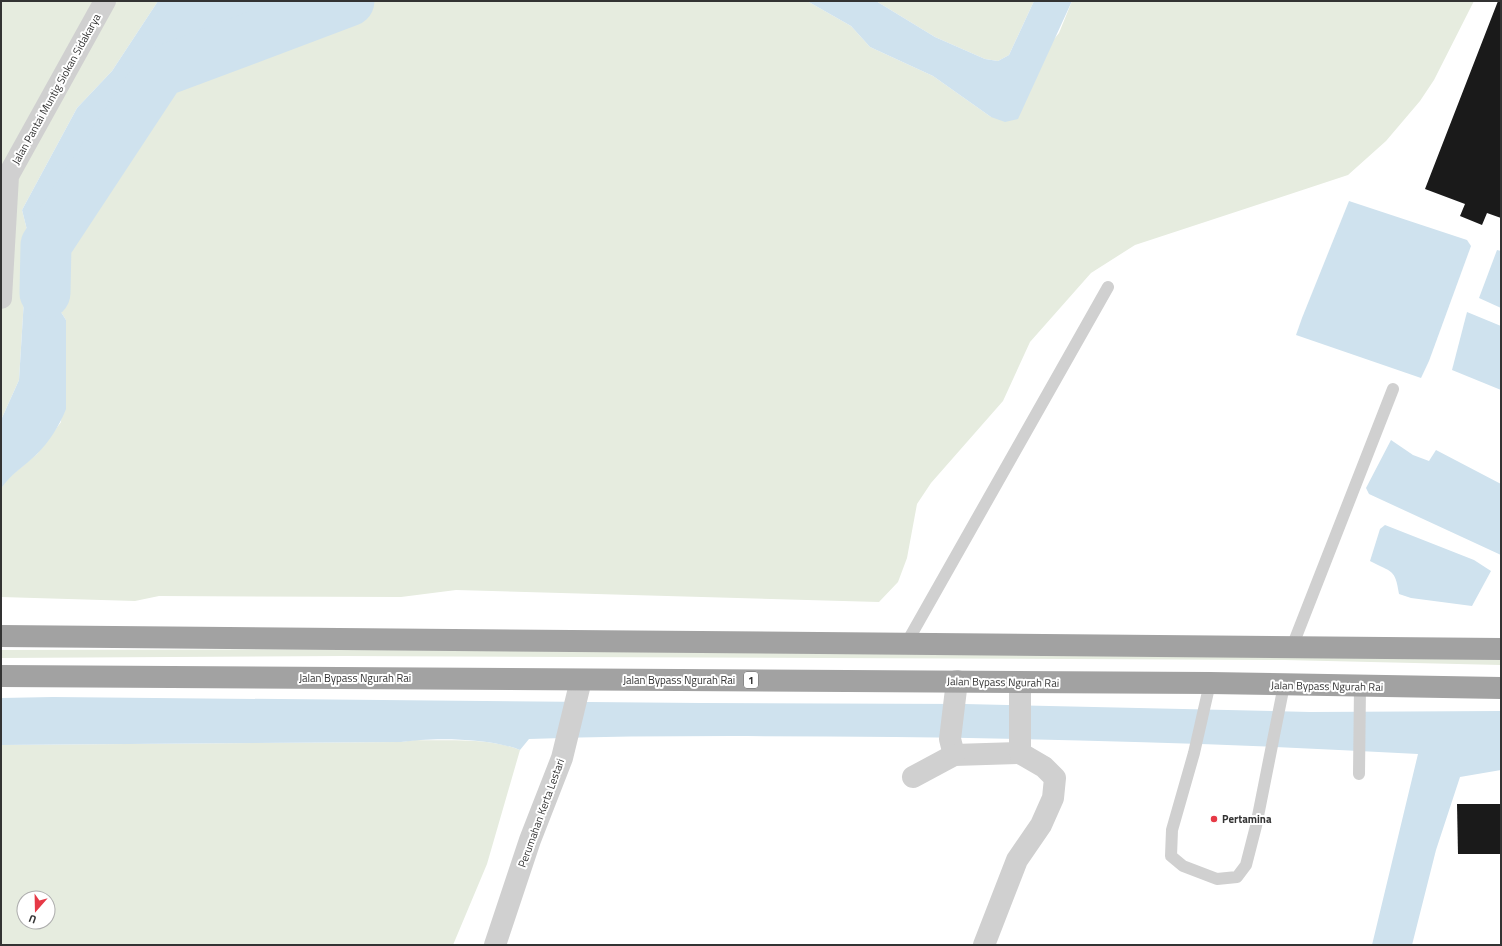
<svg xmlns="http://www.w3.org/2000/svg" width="1502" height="946" viewBox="0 0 1502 946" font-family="'Titillium Web',sans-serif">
<rect width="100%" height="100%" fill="#fff"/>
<g fill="#e6ecdf" fill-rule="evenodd">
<path d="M1,1H158L112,71L77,108L22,210L28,234L19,380L1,420Z"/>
<path d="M357,1H807L851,26L870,47L933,76L991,117L1059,33L1072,1H1474L1434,80L1420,101L1386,141L1348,175L1135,245L1091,273L1030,342L1003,401L931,483L917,504L907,558L898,582L879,602L456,590L401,597L159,596L135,601L1,597V489L7,479L37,454L61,422L66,320L59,309L55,264L60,204L190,41L215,29L346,16Z"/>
<path d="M876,1H1034L1009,55L998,61L985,59L935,37Z"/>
<path d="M472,649L1501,658V665L1284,660L344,656L1,658V650Z"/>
<path d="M415,740C449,741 487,737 520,750L487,864L453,945H1V745L401,742ZM24,898H48V922H24Z"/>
</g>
<g fill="#cfe2ee">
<path d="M158,1H357L346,16L308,30L230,28L215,29L190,41L60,204L55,264L59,309L66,320V409C60,425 49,442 37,454C25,466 10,474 1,489V420L19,380L28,234L22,210L77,108L112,71Z"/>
<path d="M807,1H876L935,37L985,59L998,61L1009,55L1034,1H1072L1018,119L1005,122L991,117L933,76L870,47L851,26Z"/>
<path d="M1349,201L1467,240L1471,246L1429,361L1421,378L1296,335L1302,318Z"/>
<path d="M1497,250L1501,251V308L1479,298Z"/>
<path d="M1467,312L1501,326V390L1452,370Z"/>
<path d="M1391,440L1413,455L1429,461L1436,450L1501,484V555L1369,494L1366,488Z"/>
<path d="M1385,525L1474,560L1491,571L1472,606L1411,598L1399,594C1395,568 1392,573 1370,561L1380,529Z"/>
<path d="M53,697L700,703L965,704L1310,712L1501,711V770L1460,777L1436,850L1412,945H1372L1418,754C1244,744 1070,739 895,737C773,736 651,735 529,739L520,750C490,738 433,737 401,742L1,745V698Z"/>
</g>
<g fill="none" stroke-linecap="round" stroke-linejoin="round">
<path stroke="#cfe2ee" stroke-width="51" d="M45,293L46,245L160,72L349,1"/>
</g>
<g fill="#1a1a1a">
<path d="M1498,1H1501V218L1487,213L1482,225L1460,216L1465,204L1425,189Z"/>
<path d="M1457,804H1501V854H1458Z"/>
</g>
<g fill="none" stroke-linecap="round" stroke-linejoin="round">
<g stroke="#d0d0d0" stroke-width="12">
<path d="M906,644L1108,287"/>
<path d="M1292,647L1393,389"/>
<path d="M1210,683L1194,753L1172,830L1171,856L1183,866L1217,879L1237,877L1246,865L1256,826L1284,685"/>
<path d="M1359,774L1360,687"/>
</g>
<g stroke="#d0d0d0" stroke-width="22">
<path d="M1,298L8,176L105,1"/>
<path d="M957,681L950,739L954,755L1020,753"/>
<path d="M913,777L954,755"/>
<path d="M495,945L530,840L562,758L581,680"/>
<path d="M984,945L1017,860L1041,825L1053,798L1055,778L1044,767L1020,753V682"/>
</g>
<g stroke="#a2a2a2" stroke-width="22">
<path d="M1,636L1501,649"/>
<path d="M1,676L1210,683L1501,688"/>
</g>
</g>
<circle fill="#e63946" stroke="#fff" stroke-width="1.5" cx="1214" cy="819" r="4"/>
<g text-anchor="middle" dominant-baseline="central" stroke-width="4" stroke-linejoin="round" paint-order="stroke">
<rect fill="#fff" stroke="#707070" stroke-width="1" x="744" y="672" width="14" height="16" rx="3"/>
<g font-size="10" font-weight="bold" fill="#333">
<text x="751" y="680">1</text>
</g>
<g font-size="11" fill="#333" stroke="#fff">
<text transform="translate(56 89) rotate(-61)">Jalan Pantai Muntig Siokan Sidakarya</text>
<text x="355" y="678">Jalan Bypass Ngurah Rai</text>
<text x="679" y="680">Jalan Bypass Ngurah Rai</text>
<text transform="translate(1003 682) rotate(1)">Jalan Bypass Ngurah Rai</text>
<text transform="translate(1327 686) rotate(1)">Jalan Bypass Ngurah Rai</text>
<text transform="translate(541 813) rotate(-70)">Perumahan Kerta Lestari</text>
</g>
<g font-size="11" font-weight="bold" fill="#333" stroke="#fff" text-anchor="start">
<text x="1222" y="819">Pertamina</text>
</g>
</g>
<rect width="1502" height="946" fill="none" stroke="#333333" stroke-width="4"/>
<g transform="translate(36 910) rotate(200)"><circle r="19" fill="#ffffff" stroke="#adadad"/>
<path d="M0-3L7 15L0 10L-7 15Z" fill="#e63946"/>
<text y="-6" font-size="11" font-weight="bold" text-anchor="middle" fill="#333333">U</text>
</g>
</svg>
